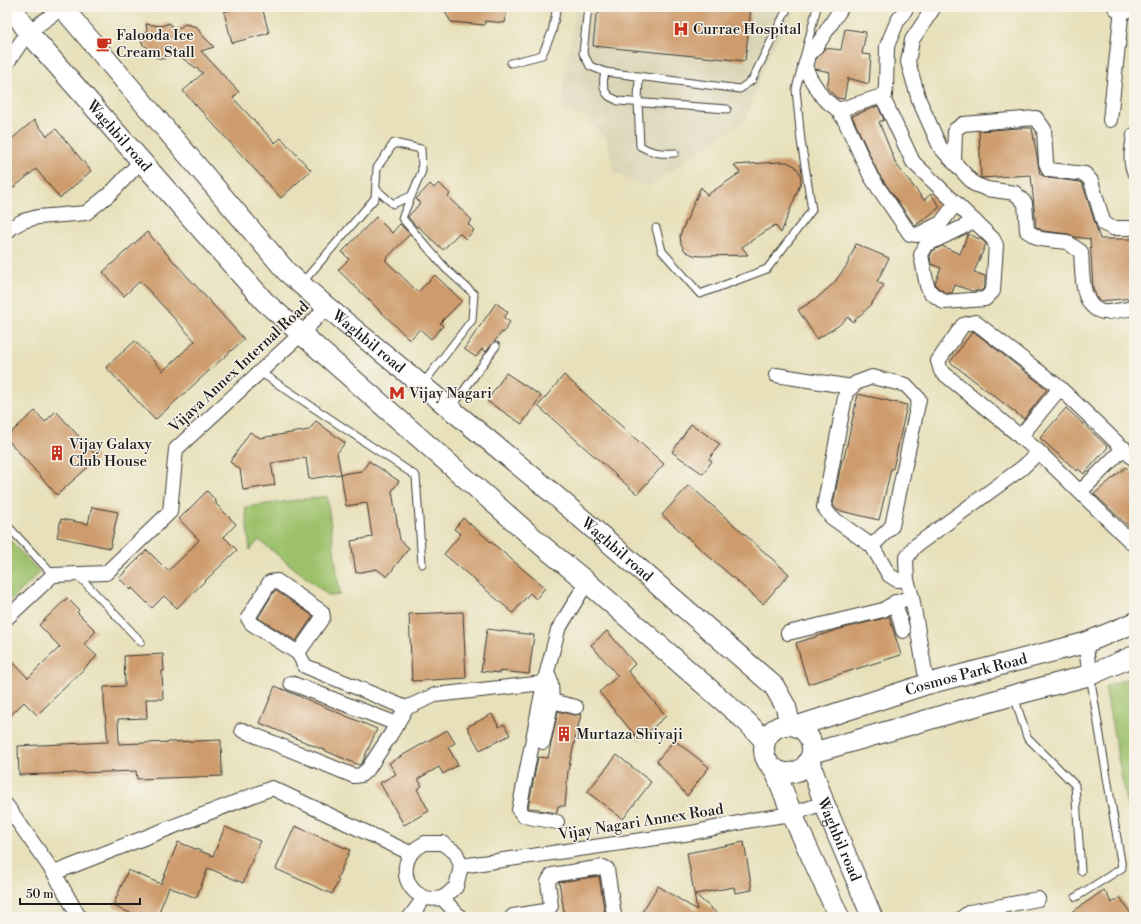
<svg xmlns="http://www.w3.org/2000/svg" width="1141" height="924" viewBox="0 0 1141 924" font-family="'Libre Bodoni',serif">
<rect width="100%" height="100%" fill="#f7f3e8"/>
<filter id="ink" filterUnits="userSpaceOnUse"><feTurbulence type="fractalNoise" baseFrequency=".025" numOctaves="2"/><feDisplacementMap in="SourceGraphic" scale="8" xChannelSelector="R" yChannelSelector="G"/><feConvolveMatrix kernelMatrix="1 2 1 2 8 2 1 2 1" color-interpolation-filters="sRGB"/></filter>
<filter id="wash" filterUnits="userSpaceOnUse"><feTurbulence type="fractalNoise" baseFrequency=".012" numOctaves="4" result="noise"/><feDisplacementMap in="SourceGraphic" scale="16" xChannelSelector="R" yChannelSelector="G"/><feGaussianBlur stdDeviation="0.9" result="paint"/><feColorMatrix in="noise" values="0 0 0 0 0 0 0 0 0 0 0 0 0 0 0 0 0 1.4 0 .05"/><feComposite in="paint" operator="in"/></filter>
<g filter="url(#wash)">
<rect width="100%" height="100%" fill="#e7e0ba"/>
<path fill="#d9d4b5" d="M576,7H798L768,56L746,119L648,187L615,172L606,139L584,117L560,111Z"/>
<g fill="#9cc16b" stroke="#5c6e44">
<path d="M327,496L340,595L329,596L259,540L250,550L245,507Z"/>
<path d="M7,537L40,573L7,604Z"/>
<path d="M1134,676V844L1105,687Z"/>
</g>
<g id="blocks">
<g fill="#cd9b6c">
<path d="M242,7H262L269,33L232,43L224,12Z"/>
<path d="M442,7H507L505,23L485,21V25L451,22Z"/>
<path d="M605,7H751L745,61L593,46L596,16Z"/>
<path d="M170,23L174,31L185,24L197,27L201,34L214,47L201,51L239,92L233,98L275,143L281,138L311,170L281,198L183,91L203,73L175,53L164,59L155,57L147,47L143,45L140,36L147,32L146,24L161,26Z"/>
<path d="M845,29L866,32L862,54L871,55L869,84L848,78L844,99L837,98L827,88L830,72L815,69L814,66L816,59L825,48L841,50Z"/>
<path d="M878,106L884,120L879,122L896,164L924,200L931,194L940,207L915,226L878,173L852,116Z"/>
<path d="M34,120L47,136L56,129L91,171L60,198L36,169L7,193V143Z"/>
<path d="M1018,128H1032L1040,174L1048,178L1081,182L1083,185L1100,239H1134V298L1099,301L1097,298L1093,288L1090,239L1075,237L1068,234L1043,231L1036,227L1031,175L981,178L979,131Z"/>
<path d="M779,162H787L795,166L800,173L801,182L781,233L775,225L742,247L748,255L701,256L693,255L685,251L681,244L680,235L701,187L707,195L740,173L734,165Z"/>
<path d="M439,183L450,194L448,197L472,220L468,224L474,230L466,239L459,233L443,250L421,229L418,226L417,227L408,217L420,203L416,199L430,184L434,188Z"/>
<path d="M376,217L392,233L400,224L410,234L385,260L418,292L435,275L462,301L440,323L443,326L431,339L420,329L410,340L338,270L349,259L342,252Z"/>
<path d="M147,232L244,339L155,420L106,367L135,341L163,371L195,341L140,281L124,296L103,272Z"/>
<path d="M968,234L982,240L986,244L974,272L985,276V287L981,291H972L955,285L952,293H946L937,287L935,283L941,268L931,264L930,256L932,251L942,246L960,254Z"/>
<path d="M856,244L889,258L877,282L884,285L870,306L853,322L848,317L838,326L817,339L798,310L817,298L834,283L847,265Z"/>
<path d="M496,303L508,312L504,318L510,322L503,333L502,332L486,352L482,349L476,357L464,349Z"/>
<path d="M973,331L1047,389L1024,419L950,362Z"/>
<path d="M506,373L541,396L522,424L487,401Z"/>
<path d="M564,375L664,464L637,494L538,406Z"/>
<path d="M858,394L907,405L893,469H891L879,520L837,510L833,505L842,460L844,458Z"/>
<path d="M1066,408L1108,447L1084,474L1078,469L1077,471L1040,438Z"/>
<path d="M35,411L45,422L56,411L98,458L57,495L7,439V436Z"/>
<path d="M316,421L345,443L337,453L341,474L309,479L306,458L271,463L275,485L243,490L240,469L230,462L250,432L260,438L309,430Z"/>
<path d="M691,424L720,444L709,459L712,461L703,474L672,452Z"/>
<path d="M369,461L399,481L392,491L396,516L400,540L409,548L387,577L377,569L356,573L351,541L372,537L367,503L346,506L341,474L362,471Z"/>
<path d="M1126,467L1134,475V531L1094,494Z"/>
<path d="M689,485L789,574L763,604L662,515Z"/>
<path d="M207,491L216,501V504L236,524L224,537L237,550L177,608L164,596L152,608L132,588L131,590L119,578L147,550L168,571L184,556L199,540L179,519Z"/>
<path d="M92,507L118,512L110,548L57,537L61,519L88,524Z"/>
<path d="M463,518L545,588L536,599L530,593L513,613L444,554L461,534L454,529Z"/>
<path d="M275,590L313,616L296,641L258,618Z"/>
<path d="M67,598L79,610L77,612L96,631L84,644L97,656L37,715L24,702L7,719V656L28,678L44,662L60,647L39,625Z"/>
<path d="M463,612L466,678L412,681L409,614Z"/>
<path d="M889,616L901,655L808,684L796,643L840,629L885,618Z"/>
<path d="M487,629L534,635L529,674L500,671V673L481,671Z"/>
<path d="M607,631L635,664L628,671L666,716L639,740L599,692L618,676L591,645Z"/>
<path d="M163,654L164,671H162L163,699H146L147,718L118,719L119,744L221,740L222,776L137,779L136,771L19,775L18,746L108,742L104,702V687L125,686L124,656Z"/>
<path d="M275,686L377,729L362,763L359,765L260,723Z"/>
<path d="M558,711L574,715L581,714L568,771L565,806H558L557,813L539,810V809L528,808L538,757L548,758Z"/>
<path d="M492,714L499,727L504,724L510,735L480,750L467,727Z"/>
<path d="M447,730L455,743L448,747L458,765L443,774L439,767L418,779L422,786L417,789L429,811L404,825L380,783L396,774L389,763Z"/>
<path d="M674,740L709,767L687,796L657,761Z"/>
<path d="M617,755L651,782L623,819L587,792Z"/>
<path d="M295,826L350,850L337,879L339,880L332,894L276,869Z"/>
<path d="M225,827L260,841L243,883L208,868L196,898L169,887L157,917H140L113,906L128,870L161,884L178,842L213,856Z"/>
<path d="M744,842L752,890L735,893L734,887L695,894L721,917H639L658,886L697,910L687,853Z"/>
<path d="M599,876L605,915L598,917H565L559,882Z"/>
<path d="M1104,890L1112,903L1120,897L1133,917H1065Z"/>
</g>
</g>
</g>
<g filter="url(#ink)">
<use href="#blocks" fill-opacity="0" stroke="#3a3934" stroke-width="1"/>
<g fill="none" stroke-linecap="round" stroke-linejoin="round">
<defs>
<g id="service">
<path d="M588,7L583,53L590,66L605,72L740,89L752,80L788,7"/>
<path d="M511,63L542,55L552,32L557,7"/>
<path d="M605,72C603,79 602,90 609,96C611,98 616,99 618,101L727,109"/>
<path d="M639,76L638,102L640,146C653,153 661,154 675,153"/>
<path d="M376,189L393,204L411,196"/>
<path d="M656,228L662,251L700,294L767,269L812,210L801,141L796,89L817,7"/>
<path d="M302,283L375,198L377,168L394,143L421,149L422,171L402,218L446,269L474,294L472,320L422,385"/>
<path d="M260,372L416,476L422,564"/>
<path d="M452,407L496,346"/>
<path d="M7,525L53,575"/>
<path d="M77,574L141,642"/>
<path d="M1014,696L1027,737L1075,785L1081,871"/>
<path d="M1076,897L1122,868L1090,675"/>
</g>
<g id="minor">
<path d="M842,7L814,50L809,54L805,66L810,78L823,98L838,110L845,121L871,177L910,234L917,235L941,223L956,203"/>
<path d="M907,7L897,22L887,46L886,86L884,100L913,162L993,239L996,245L993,291L985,299L944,302L931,293L927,286L921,255L926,245L975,221"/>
<path d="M934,7L912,40L908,62L919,100L940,147L974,184L987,189L1015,193L1025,203L1027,231L1040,239L1067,242L1081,252C1083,270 1079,307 1103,312C1108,313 1127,309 1134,308"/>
<path d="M7,63L28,32L62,8"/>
<path d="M838,110L885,95"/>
<path d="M1110,120L1122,8"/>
<path d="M1134,135C1133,146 1129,160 1134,171"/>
<path d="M954,162L955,130L963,124L1036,118L1044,129L1046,163L1049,170L1085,174L1091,181L1104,224L1113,228H1134"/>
<path d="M7,232L12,227L23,221L38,217L86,213L112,192L141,161"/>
<path d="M776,375L852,387"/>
<path d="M1020,437L1060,388"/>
<path d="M1134,459L1060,388L975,322L963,325L938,361L941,371L1039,452L1134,545"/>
<path d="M1080,492L1124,448"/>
<path d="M872,546L892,526L919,399L906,385L872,377L856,383L846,392L824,507L831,517L872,546L889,575L897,580H907"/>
<path d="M895,602L903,631"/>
<path d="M7,618L53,575L106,573L170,512L176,449L301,334L327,307"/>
<path d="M788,633L883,610C893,603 901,600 912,597"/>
<path d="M1085,643L1090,675"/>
<path d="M298,653L323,617L322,612L277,581L270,582L248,618L251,623L298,653L305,666L406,708L435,695L544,683"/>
<path d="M291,683L397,724"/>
<path d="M927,684L912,597L907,580L906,559L914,547L1022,468L1039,452"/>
<path d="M551,701L576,707"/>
<path d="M242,730L354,776L361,775L368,769L391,734L406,708"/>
<path d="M543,742C547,720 556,697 549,676"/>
<path d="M7,806L54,873L79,917"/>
<path d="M557,822L524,816L519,810L544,683L558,630L587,582"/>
<path d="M425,843H442L456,853L461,866L456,887C452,890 446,897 441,898C415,904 397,877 410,855C412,850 420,846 425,843Z"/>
<path d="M461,866L691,833L752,820L792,814L824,803"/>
<path d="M54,873L272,788L410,853"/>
<path d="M442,898L460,917"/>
<path d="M410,917L424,898"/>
<path d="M512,917L513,916L545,911L551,906L548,882L552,875L603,867L607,869L614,915L613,917"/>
<path d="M963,917L970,912L1038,899"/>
</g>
<path id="tertiary" d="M1117,7L1134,9"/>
<g id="secondary">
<path id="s1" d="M12,7L28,32L265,302L545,548L587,582L747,722L765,741"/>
<path id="s2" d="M62,7L287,272L327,307L550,491L774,686L786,707L790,725"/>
<circle cx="788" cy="749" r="24"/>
<path id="s3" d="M798,726L927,684L1085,643L1134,623"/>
<path d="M812,753L1014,695L1090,675L1134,656"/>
<path id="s4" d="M809,760L824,803L872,917"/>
<path d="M774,768L792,814L839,917"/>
</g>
</defs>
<use href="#service" stroke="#3a3934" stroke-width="9"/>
<use href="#minor" stroke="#3a3934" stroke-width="16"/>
<use href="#tertiary" stroke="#3a3934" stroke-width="20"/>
<use href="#secondary" stroke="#3a3934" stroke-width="22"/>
<use href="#service" stroke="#fff" stroke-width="7"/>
<use href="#minor" stroke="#fff" stroke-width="14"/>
<use href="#tertiary" stroke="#fff" stroke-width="18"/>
<use href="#secondary" stroke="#fff" stroke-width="20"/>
</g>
</g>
<defs>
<symbol id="hospital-bare" viewBox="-9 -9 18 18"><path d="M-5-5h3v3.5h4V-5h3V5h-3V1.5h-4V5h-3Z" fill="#c8321e" stroke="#f7f3e8" stroke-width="2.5" paint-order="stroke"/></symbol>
<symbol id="cafe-bare" viewBox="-9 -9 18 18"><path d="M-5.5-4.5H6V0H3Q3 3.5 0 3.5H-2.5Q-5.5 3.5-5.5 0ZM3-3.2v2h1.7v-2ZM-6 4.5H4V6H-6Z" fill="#c8321e" stroke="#f7f3e8" stroke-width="2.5" paint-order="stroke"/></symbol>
<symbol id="metro-bare" viewBox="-9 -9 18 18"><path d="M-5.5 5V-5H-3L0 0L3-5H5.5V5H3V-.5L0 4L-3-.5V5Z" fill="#c8321e" stroke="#f7f3e8" stroke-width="2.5" paint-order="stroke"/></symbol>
<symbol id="building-bare" viewBox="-9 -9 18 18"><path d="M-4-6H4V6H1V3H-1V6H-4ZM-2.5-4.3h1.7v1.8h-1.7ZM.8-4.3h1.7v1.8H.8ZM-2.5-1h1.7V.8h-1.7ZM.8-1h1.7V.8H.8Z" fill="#c8321e" stroke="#f7f3e8" stroke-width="2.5" paint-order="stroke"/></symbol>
</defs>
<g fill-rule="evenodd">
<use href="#hospital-bare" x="670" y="18" width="22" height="22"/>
<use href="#cafe-bare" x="93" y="33" width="22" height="22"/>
<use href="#metro-bare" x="386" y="382" width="22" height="22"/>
<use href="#building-bare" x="46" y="442" width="22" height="22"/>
<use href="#building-bare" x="553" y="723" width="22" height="22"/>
</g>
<g text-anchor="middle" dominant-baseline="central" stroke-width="3" stroke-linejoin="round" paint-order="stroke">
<g font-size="15" fill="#1c1c1c" stroke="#f7f3e8" text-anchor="start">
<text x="693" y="29">Currae Hospital</text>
<text x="116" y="35">Falooda Ice<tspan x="116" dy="17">Cream Stall</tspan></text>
<text x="409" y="393">Vijay Nagari</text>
<text x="69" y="444">Vijay Galaxy<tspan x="69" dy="17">Club House</tspan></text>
<text x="576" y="734">Murtaza Shiyaji</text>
</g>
<g font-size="15" fill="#1c1c1c" stroke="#f7f3e8">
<text stroke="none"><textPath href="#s1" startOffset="168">Waghbil road</textPath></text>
<text stroke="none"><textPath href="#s2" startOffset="455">Waghbil road</textPath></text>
<text transform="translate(239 367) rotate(-43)">Vijaya Annex Internal Road</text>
<text stroke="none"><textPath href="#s2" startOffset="779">Waghbil road</textPath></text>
<text stroke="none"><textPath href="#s3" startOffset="176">Cosmos Park Road</textPath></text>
<text transform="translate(641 822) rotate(-9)">Vijay Nagari Annex Road</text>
<text stroke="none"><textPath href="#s4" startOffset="85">Waghbil road</textPath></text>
</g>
</g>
<rect width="1141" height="924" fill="none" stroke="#f7f3e8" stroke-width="24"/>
<path d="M20 898v6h120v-6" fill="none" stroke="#1c1c1c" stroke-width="2"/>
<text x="26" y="898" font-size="12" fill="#1c1c1c" stroke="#f7f3e8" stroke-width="3" paint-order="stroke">50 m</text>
</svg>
